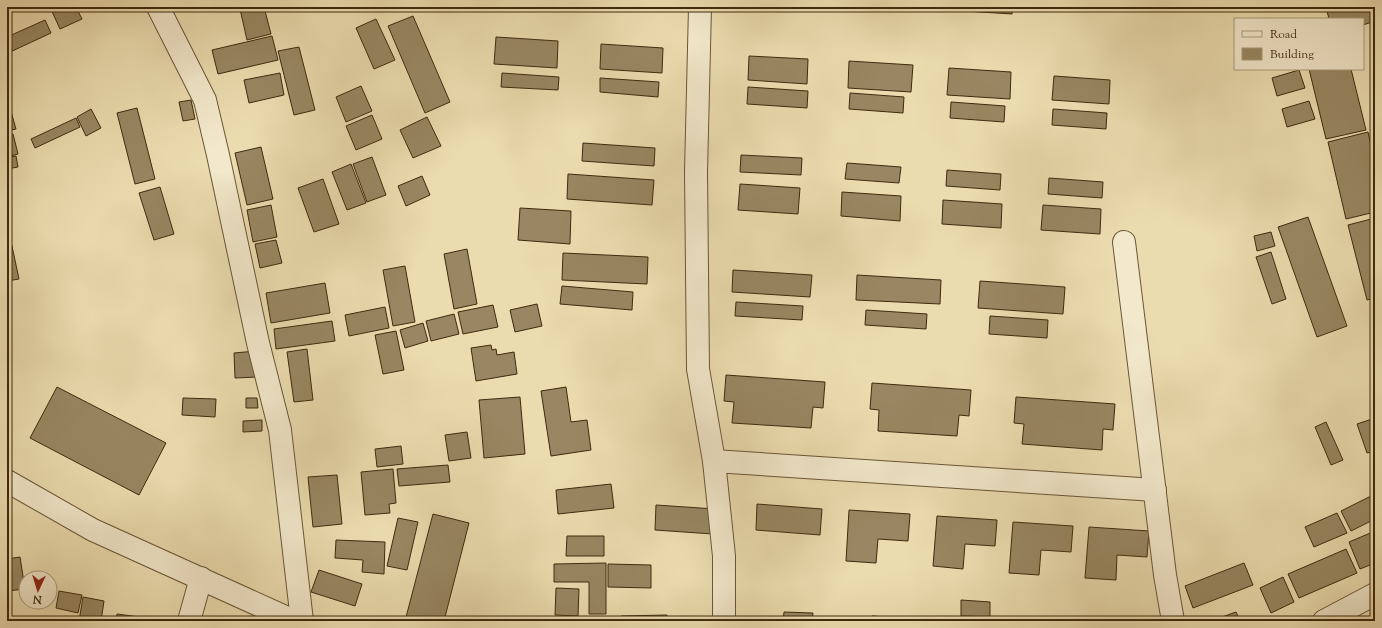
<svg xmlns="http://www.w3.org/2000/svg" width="1382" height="628" viewBox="0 0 1382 628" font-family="'Sorts Mill Goudy',serif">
<rect width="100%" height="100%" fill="#ebdcaf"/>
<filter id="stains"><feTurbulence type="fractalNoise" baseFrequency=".005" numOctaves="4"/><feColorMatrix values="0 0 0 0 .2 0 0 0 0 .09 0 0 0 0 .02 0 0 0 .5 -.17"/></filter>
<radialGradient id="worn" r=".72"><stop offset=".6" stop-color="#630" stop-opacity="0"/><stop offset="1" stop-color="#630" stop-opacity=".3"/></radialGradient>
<g fill="#988762" stroke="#3f2a0e">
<path d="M50,7H76L82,19L60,29Z"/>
<path d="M252,7H264L271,34L247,40L240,9Z"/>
<path d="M949,7H1013L1012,14L949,10Z"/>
<path d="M1326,7H1375V21L1363,25V19H1329Z"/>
<path d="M413,16L450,102L425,113L388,26Z"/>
<path d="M376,19L395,60L374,69L356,28Z"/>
<path d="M45,20L51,33L8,53L7,37Z"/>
<path d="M272,36L278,60L218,74L212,50Z"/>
<path d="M496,37L558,41L557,68L494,64Z"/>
<path d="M601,44L663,48L662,73L600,69Z"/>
<path d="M299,47L315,110L294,115L278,51Z"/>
<path d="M749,56L808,59L807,84L748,80Z"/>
<path d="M849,61L913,65L911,92L848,88Z"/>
<path d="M949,68L1011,72L1010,99L947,95Z"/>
<path d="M1309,69H1351L1366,130L1326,139Z"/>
<path d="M1299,70L1305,88L1277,96L1272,78Z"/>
<path d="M280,73L284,95L249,103L244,80Z"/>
<path d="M502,73L559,77L558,90L501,87Z"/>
<path d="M1054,76L1110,80L1109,104L1052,100Z"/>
<path d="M600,78L659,82L658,97L600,92Z"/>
<path d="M361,86L372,111L346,122L336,97Z"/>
<path d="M748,87L808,91L807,108L747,104Z"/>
<path d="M850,93L904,97L903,113L849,109Z"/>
<path d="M191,100L195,119L183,121L179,102Z"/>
<path d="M1309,101L1315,119L1287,127L1282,109Z"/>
<path d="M951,102L1005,106L1004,122L950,118Z"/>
<path d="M10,108L16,129L7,131V109Z"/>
<path d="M137,108L155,179L135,184L117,113Z"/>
<path d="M91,109L101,128L86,136L77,117Z"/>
<path d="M1053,109L1107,113L1106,129L1052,125Z"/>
<path d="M372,115L382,139L356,150L346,126Z"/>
<path d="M427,117L441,146L413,158L400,130Z"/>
<path d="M76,118L80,127L35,148L31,139Z"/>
<path d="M1368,132L1375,164V212L1346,219L1328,142Z"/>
<path d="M13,134L18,154L7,157V135Z"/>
<path d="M583,143L655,148L654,166L582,161Z"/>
<path d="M261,147L273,199L247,205L235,153Z"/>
<path d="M741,155L802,158L801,175L740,172Z"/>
<path d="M16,156L18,167L7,169V158Z"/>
<path d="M372,157L386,195L367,202L353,164Z"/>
<path d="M847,163L901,167L899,183L845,179Z"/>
<path d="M351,164L366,203L347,210L332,172Z"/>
<path d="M947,170L1001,174L1000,190L946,186Z"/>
<path d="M568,174L654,180L652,205L567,199Z"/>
<path d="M422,176L430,195L406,206L398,186Z"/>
<path d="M1049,178L1103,182L1102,198L1048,194Z"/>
<path d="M323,179L339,224L314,232L298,188Z"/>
<path d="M740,184L800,188L798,214L738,210Z"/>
<path d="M160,187L174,234L154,240L139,193Z"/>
<path d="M842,192L901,196L900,221L841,216Z"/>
<path d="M943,200L1002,204L1001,228L942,224Z"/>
<path d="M271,205L277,237L253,242L247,210Z"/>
<path d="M1043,205L1101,209L1100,234L1041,230Z"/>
<path d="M520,208L571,211L570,244L518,240Z"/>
<path d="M1308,217L1347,326L1317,337L1278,227Z"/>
<path d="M1375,218V298L1367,300L1348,225Z"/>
<path d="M7,232H9L19,279L7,281Z"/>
<path d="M1271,232L1275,246L1257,251L1254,236Z"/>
<path d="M276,240L282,263L260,268L255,244Z"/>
<path d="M467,249L477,304L454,309L444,254Z"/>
<path d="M1271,252L1286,299L1272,304L1256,257Z"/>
<path d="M563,253L648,257L647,284L562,280Z"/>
<path d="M405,266L415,322L393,326L383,270Z"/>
<path d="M733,270L812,275L810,297L732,292Z"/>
<path d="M857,275L941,280L940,304L856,300Z"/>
<path d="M980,281L1065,287L1063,314L978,308Z"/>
<path d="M325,283L330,313L271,323L266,293Z"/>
<path d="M562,286L633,292L632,310L560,304Z"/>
<path d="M736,302L803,306L802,320L735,316Z"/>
<path d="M537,304L542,326L515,332L510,310Z"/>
<path d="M493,305L498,327L463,334L458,312Z"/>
<path d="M385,307L389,328L349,336L345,315Z"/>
<path d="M866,310L927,314L926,329L865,325Z"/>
<path d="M454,314L459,334L431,341L426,321Z"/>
<path d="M990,316L1048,320L1047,338L989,334Z"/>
<path d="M332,321L335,341L276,349L274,329Z"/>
<path d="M423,323L428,341L405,348L400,330Z"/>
<path d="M396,331L404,370L383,374L375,335Z"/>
<path d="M491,345L492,350L496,349L497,355L514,352L517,374L476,381L471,348Z"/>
<path d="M307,349L313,400L294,402L287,352Z"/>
<path d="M256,351L258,377L235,378L234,353Z"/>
<path d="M726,375L825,382L823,408L813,407L811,428L732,423L734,402L724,401Z"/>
<path d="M872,383L971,390L969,416L959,415L957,436L878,431L879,410L870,409Z"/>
<path d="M57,387L166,443L139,495L30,438Z"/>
<path d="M566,387L571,422L587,420L591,450L551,456L541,391Z"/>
<path d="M520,397L525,454L484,458L479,400Z"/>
<path d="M1016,397L1115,404L1113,430L1103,429L1102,450L1022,444L1024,424L1014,423Z"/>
<path d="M183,398L216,399L215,417L182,415Z"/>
<path d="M246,398H257L258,408H246Z"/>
<path d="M1375,418V451L1367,453L1357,424Z"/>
<path d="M262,420V431L243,432V421Z"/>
<path d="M1326,422L1343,460L1331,465L1315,427Z"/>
<path d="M467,432L471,458L449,461L445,435Z"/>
<path d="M401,446L403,464L377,467L375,449Z"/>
<path d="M448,465L450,482L399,486L397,469Z"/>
<path d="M393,469L396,503L389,504L390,513L365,515L361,472Z"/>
<path d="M337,475L342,524L313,527L308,477Z"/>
<path d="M611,484L614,508L558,514L556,490Z"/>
<path d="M1375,494V519L1351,531L1341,511Z"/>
<path d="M757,504L822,509L820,535L756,530Z"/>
<path d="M656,505L715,509L713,534L655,530Z"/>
<path d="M849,510L910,514L908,541L878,539L876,563L846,561Z"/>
<path d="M1337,513L1347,533L1314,547L1305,527Z"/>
<path d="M433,514L469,523L444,621H405Z"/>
<path d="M937,516L997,520L995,546L965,544L963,569L933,566Z"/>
<path d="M398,518L418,522L407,570L387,566Z"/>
<path d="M1013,522L1073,526L1071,552L1041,550L1039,575L1009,573Z"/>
<path d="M1089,527L1149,531L1147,557L1117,555L1116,580L1085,578Z"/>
<path d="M1375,531V563L1360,569L1349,542Z"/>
<path d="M567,536H604V556H566Z"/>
<path d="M336,540L385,542L384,574L362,572L363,560L335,558Z"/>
<path d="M1346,549L1357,573L1299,598L1288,574Z"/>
<path d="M20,557L25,589L7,591V559Z"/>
<path d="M606,563V614H589V582H554V564Z"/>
<path d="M1244,563L1253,585L1193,608L1185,586Z"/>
<path d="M608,564L651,565V588L608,587Z"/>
<path d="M319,570L362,584L355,606L311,592Z"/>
<path d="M1283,577L1294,602L1271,613L1260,588Z"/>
<path d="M556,588L579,589L578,616L555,615Z"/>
<path d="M59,591L82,595L78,613L56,608Z"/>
<path d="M83,597L104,601L101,621H79Z"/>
<path d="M961,600L990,602V617L961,616Z"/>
<path d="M784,612L813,613L812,621H783Z"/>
<path d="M1236,612L1240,621H1211Z"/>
<path d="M117,614L139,617L138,621H116Z"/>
<path d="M667,615V621H621V616Z"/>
<path d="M872,616L901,618L900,621H871Z"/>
<rect x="590" y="618" width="27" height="3"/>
</g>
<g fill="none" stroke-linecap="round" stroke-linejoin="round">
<defs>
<g id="street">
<path d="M158,7L205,100L218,155L258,343L280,430L302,621"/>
<path d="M700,7L696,172L698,369L714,461L724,556V621"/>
<path d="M1124,242L1165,575L1173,621"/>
<path d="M714,461L1155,490"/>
<path d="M7,481L93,530L294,621"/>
<path d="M189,621L201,578"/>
<path d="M1324,621L1375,594"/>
</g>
</defs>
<use href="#street" stroke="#6a5636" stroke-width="24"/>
<use href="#street" stroke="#f2e8cb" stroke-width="22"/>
</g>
<rect width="1382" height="628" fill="none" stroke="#ebdcaf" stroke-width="24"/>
<rect x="8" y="8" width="1366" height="612" fill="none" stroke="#3f2a0e" stroke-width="2"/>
<rect x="12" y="12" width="1358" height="604" fill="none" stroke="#3f2a0e"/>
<rect x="1234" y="18" width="130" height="52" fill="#f2e8cb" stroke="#aa9c7f"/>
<rect x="1242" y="31" width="20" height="6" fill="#f2e8cb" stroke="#aa9c7f"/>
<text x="1270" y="38" font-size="12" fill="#3f2a0e">Road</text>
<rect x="1242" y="48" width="20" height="12" fill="#988762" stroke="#aa9c7f"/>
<text x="1270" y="58" font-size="12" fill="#3f2a0e">Building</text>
<g transform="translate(38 590) rotate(184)"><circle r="19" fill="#f2e8cb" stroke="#aa9c7f"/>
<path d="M0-3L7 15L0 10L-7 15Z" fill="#8f2418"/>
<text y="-6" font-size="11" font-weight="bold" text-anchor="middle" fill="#3f2a0e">N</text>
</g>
<rect width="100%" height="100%" filter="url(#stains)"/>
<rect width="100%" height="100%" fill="url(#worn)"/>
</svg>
